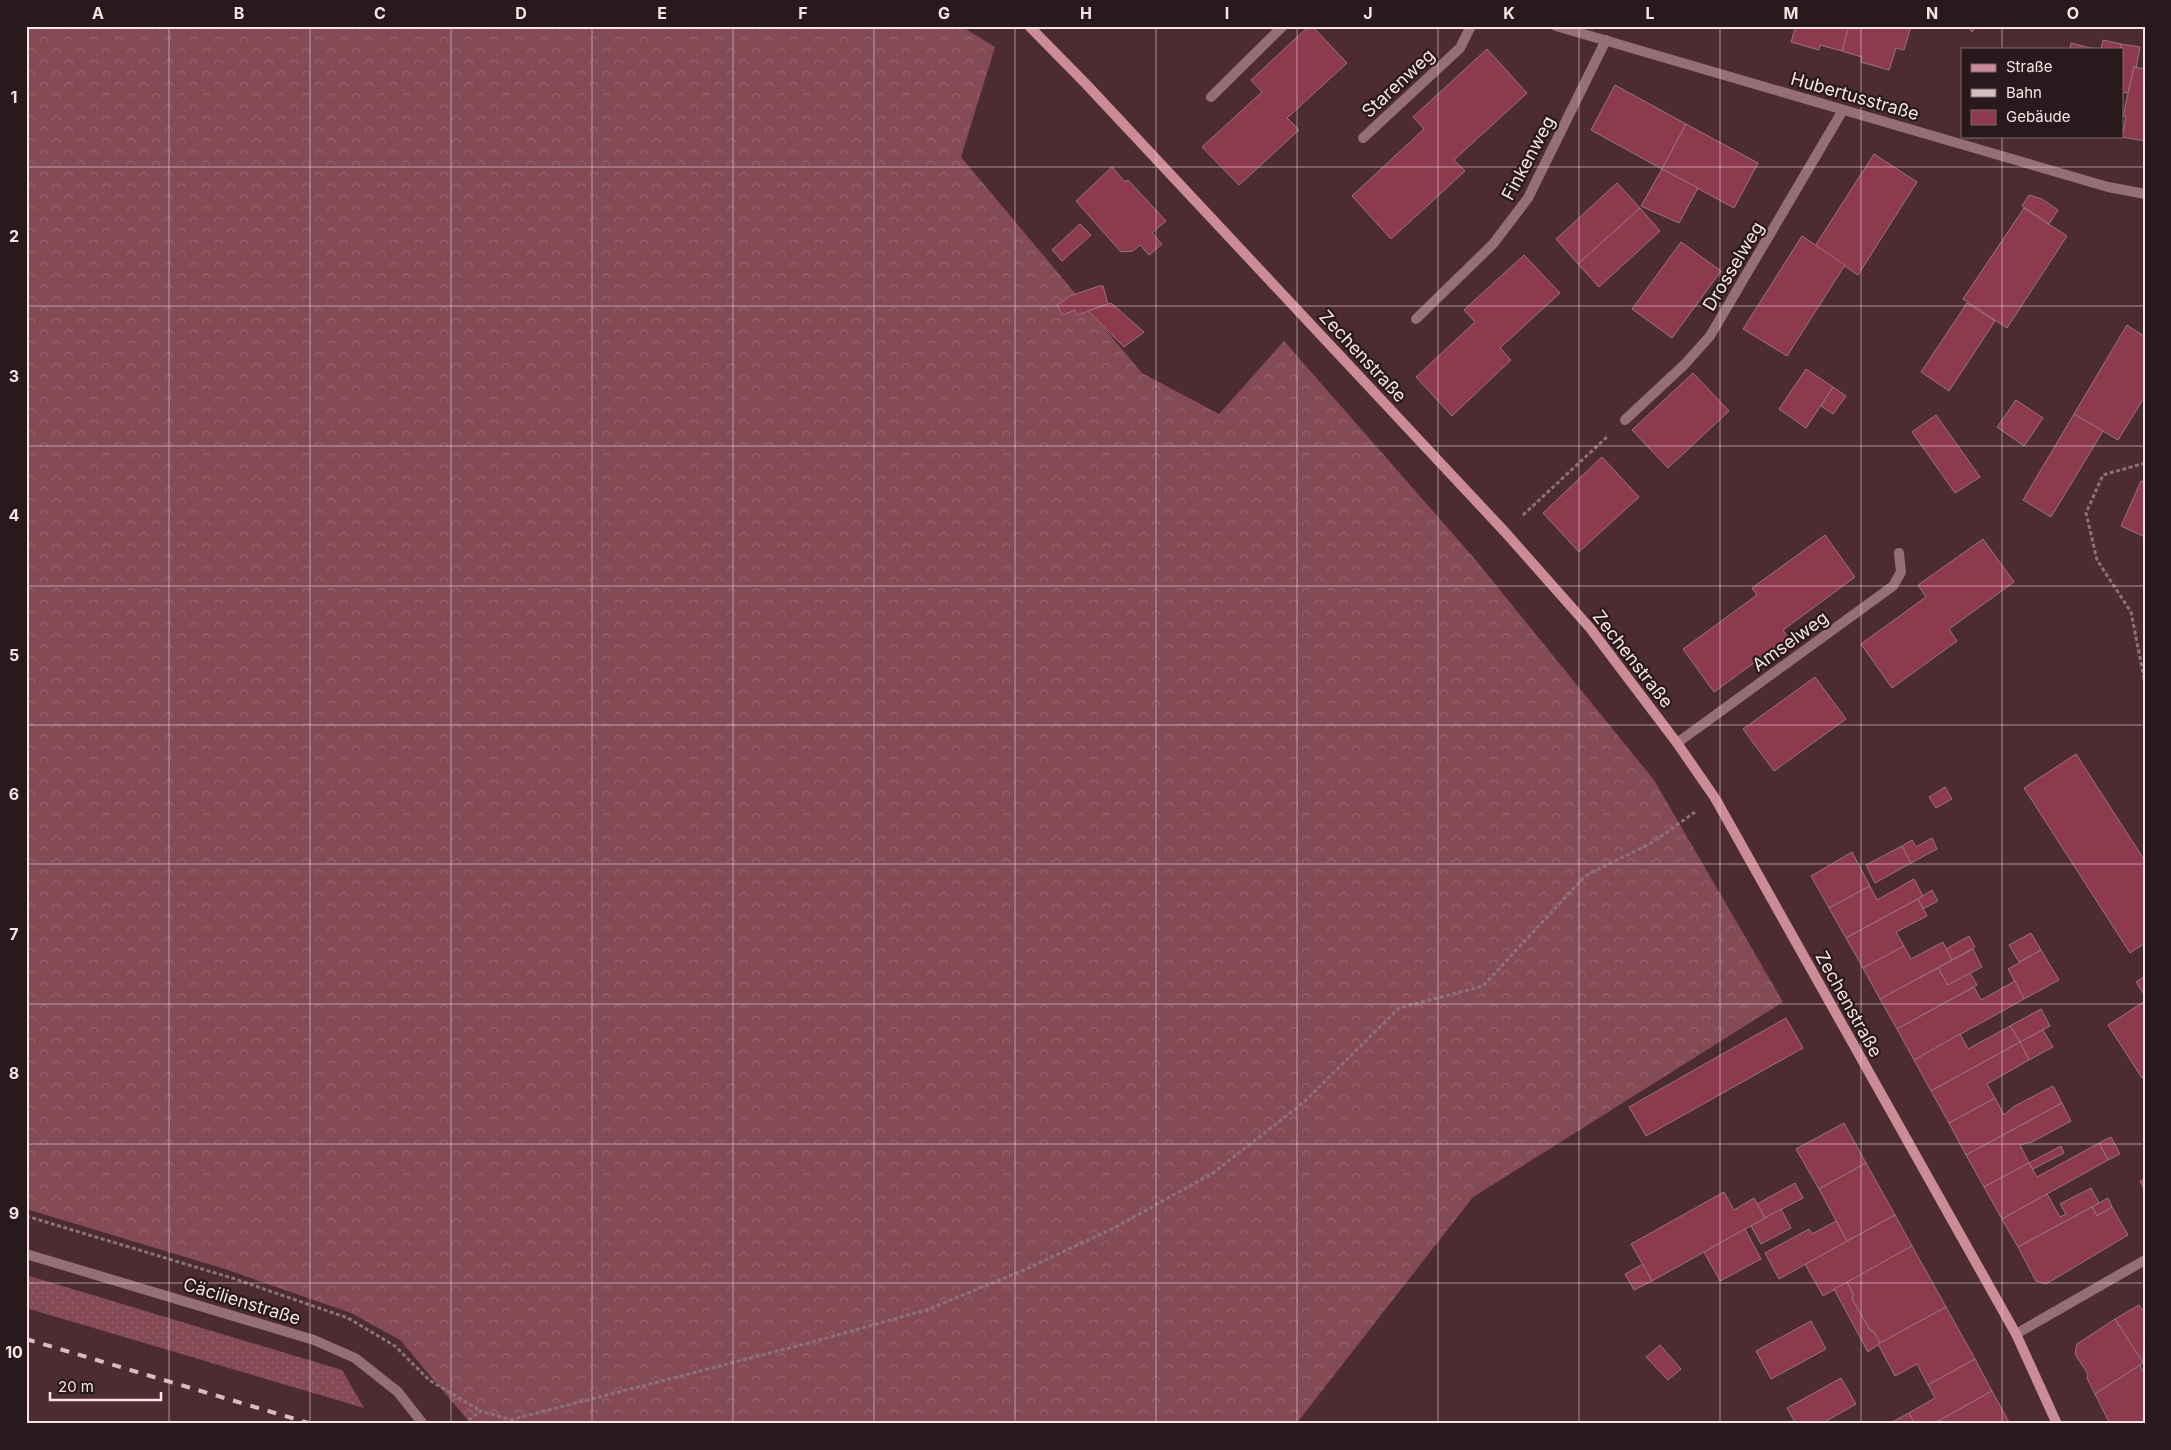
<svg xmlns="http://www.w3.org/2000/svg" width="2171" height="1450" viewBox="0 0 2171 1450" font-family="Inter,sans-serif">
<defs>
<pattern id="grass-dots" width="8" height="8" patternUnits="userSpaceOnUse" patternTransform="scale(1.25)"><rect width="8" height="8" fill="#844a56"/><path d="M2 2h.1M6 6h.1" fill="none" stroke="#96646e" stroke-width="1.8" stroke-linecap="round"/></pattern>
<pattern id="forest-crowns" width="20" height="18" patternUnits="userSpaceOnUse" patternTransform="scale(1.25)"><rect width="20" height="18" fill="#844a56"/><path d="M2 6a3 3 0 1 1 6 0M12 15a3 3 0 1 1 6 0" fill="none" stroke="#96646e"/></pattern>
</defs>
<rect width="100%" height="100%" fill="#4c2c32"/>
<path fill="url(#grass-dots)" d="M26,1275L342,1370L364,1408L26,1308Z"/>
<path fill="url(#forest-crowns)" d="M26,26H961L995,47L961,157L1142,373L1219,414L1284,341L1474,558L1654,780L1783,1002L1473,1197L1296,1424H471L400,1340L351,1313L225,1269L26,1209Z"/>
<g fill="#8d394e" stroke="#9a747a">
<path d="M1309,26H1312L1347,63L1287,118L1299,130L1239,185L1202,147L1262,92L1251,80Z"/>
<path d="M1796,26H1849L1842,51L1820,45L1819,50L1791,42Z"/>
<path d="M1849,26H1911L1904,50L1896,48L1889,70L1861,62L1862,57L1842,51Z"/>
<path d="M1967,26H1977L1972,32Z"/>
<path d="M2103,40L2121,44V49H2101Z"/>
<path d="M2071,43L2095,49H2070Z"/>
<path d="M2121,44L2140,47L2136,68L2134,67L2128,93L2122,92Z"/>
<path d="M1487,49L1527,93L1454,160L1465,171L1391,239L1352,196L1424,129L1413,117Z"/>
<path d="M2134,67L2145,69V141L2122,137L2126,117L2123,116Z"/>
<path d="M1615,85L1686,124L1662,169L1591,130Z"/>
<path d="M1686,124L1758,163L1734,208L1662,169Z"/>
<path d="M1874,154L1917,182L1858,275L1815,246Z"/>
<path d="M1112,167L1125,182L1128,180L1166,221L1152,233L1162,244L1149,255L1140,245L1133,251L1121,252L1076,201Z"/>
<path d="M1662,169L1698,188L1679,223L1641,206Z"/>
<path d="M1617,183L1640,208L1578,264L1556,239Z"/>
<path d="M2029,195L2042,199L2058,210L2049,224L2022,206Z"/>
<path d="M1640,208L1660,231L1599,287L1578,264Z"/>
<path d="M2024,208L2067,236L2007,328L1963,299Z"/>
<path d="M1080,224L1091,235L1062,261L1052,250Z"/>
<path d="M1802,236L1845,265L1787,356L1743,329Z"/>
<path d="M1681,242L1721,271L1672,338L1632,309Z"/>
<path d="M1524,255L1560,293L1500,348L1511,360L1452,416L1416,377L1475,322L1464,310Z"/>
<path d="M1099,286H1103L1108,304L1077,315L1075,310L1063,315L1057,305L1070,296Z"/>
<path d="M1111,303L1144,332L1124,347L1088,311Z"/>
<path d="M1967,303L1995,321L1949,391L1921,372Z"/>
<path d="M2127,325L2145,337V396L2118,440L2074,414Z"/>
<path d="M1806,369L1833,387L1806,428L1779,409Z"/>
<path d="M1693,373L1729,411L1668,468L1632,430Z"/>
<path d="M1833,387L1846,396L1833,414L1821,406Z"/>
<path d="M2016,400L2043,418L2024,446L1997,427Z"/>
<path d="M2074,414L2103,431L2051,517L2023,500Z"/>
<path d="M1936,415L1980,477L1955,493L1912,432Z"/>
<path d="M1602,457L1639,497L1579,552L1543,513Z"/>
<path d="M2141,481L2145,482V537L2121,526Z"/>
<path d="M1825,535L1855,577L1783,630L1788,638L1714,692L1683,649L1757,595L1752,588Z"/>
<path d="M1983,539L2014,582L1949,629L1957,641L1892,688L1861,644L1926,597L1918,585Z"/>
<path d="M1815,677L1846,719L1774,771L1743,729Z"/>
<path d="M2076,754L2145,861V943L2130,953L2024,788Z"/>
<path d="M1945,787L1952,799L1936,808L1929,797Z"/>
<path d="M1932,838L1937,849L1911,863L1902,846L1912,840L1916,847Z"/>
<path d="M1902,846L1911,863L1875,883L1866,865Z"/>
<path d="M1852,852L1870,886L1829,908L1811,876Z"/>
<path d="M1914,879L1923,896L1846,938L1829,908L1870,886L1877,900Z"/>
<path d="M1932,890L1938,901L1923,909L1918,899Z"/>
<path d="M1918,899L1927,916L1896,932L1904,946L1863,968L1846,938Z"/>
<path d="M2031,933L2041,950L2019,962L2009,945Z"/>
<path d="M1969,936L1975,947L1952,960L1946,949Z"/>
<path d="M1943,942L1952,960L1880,999L1863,968L1904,946L1911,959Z"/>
<path d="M1973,949L1982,967L1948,985L1938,968Z"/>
<path d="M2041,950L2059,980L2024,999L2008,969Z"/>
<path d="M1938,968L1948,985L1970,973L1977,985L1897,1029L1880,999Z"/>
<path d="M2145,976V996L2136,982Z"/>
<path d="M2015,981L2024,999L1914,1060L1897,1029L1974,987L1981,1000Z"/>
<path d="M2145,1001V1076L2142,1078L2108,1025Z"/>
<path d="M2041,1009L2050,1026L2020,1042L2010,1026Z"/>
<path d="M1786,1018L1803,1048L1646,1136L1629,1107Z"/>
<path d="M2010,1026L2020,1042L1931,1091L1914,1060L1960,1034L1968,1049Z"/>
<path d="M2043,1030L2053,1047L2029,1060L2020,1042Z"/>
<path d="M2020,1042L2029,1060L1987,1084L1995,1098L1949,1123L1931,1091Z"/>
<path d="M2053,1086L2062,1103L1966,1155L1949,1123L1995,1098L2004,1115L2013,1107Z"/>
<path d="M2062,1103L2071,1121L2032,1142L2020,1145L2029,1163L1984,1187L1966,1155Z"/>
<path d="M1844,1123L1866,1163L1819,1189L1796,1149Z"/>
<path d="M2111,1137L2120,1154L2108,1160L2099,1143Z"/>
<path d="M2099,1143L2108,1160L2002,1219L1984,1187L2029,1163L2037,1177Z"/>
<path d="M2061,1146L2064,1153L2033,1169L2029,1163Z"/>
<path d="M1866,1163L1895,1215L1847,1241L1819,1189Z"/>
<path d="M2145,1179V1190L2140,1181Z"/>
<path d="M1795,1183L1803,1198L1765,1218L1757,1204Z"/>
<path d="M2091,1188L2099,1203L2018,1247L2002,1219L2047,1194L2060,1217L2066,1214L2060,1204Z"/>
<path d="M1724,1192L1734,1210L1754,1198L1765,1218L1652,1281L1631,1244Z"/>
<path d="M2108,1198L2112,1207L2097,1216L2092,1207Z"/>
<path d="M2092,1207L2097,1216L2112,1207L2128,1235L2046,1284L2036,1281L2018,1247Z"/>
<path d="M1781,1209L1791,1228L1761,1244L1751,1226Z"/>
<path d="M1895,1215L1912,1246L1823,1296L1805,1264Z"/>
<path d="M1836,1221L1847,1241L1779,1279L1765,1253L1809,1229L1812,1234Z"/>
<path d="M1745,1229L1761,1259L1720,1281L1704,1252Z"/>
<path d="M1912,1246L1946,1307L1880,1343L1874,1332L1870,1330L1852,1299L1853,1294L1847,1282Z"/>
<path d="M1643,1264L1652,1281L1634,1290L1625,1274Z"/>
<path d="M1847,1282L1853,1294L1852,1299L1870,1330L1874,1332L1880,1343L1868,1352L1834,1289Z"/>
<path d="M2139,1305L2145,1313L2143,1363L2115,1319Z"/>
<path d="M1946,1307L1975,1359L1928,1385L1917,1364L1895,1376L1878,1344Z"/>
<path d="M2115,1319L2143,1363L2095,1394L2087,1378L2088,1374L2075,1354L2077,1344Z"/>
<path d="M1811,1321L1826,1349L1771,1379L1756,1351Z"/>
<path d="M1660,1345L1681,1369L1668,1380L1646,1357Z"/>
<path d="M1975,1359L1992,1391L1933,1424H1915L1909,1413L1935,1398L1928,1385Z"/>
<path d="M2140,1365L2145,1376V1424H2110L2095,1394Z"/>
<path d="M1841,1378L1856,1404L1821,1424H1796L1787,1408Z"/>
<path d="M1992,1391L2010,1424H1933Z"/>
<path d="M1909,1413L1915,1424H1888Z"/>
</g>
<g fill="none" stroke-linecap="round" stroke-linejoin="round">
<g stroke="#8d7176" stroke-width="3" stroke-dasharray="4 2.5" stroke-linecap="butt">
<path d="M2145,463L2103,475L2086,513L2097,560L2131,612L2145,683"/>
<path d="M1523,515L1608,436"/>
<path d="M26,1216L232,1278L348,1318L395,1346L429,1380L481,1411"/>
<path d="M510,1420L805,1344L926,1310L1022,1271L1112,1229L1213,1173L1304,1102L1399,1008L1483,986L1585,876L1653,842L1695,812"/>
<path d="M463,1424L481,1411L525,1424"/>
</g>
<g stroke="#966e75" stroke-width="10">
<path d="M1556,26L2108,187L2145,194"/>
<path d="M1211,97L1283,26"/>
<path d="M1363,138L1460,48L1471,26"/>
<path d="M1416,319L1493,244L1528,198L1606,40"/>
<path d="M1625,420L1685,364L1710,336L1843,110"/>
<path d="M1677,743L1893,586L1901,572L1899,553"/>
<path d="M26,1254L314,1340L355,1358L398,1392L423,1424"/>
<path d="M2016,1334L2145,1260"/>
</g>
<path stroke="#cc8c97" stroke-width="10" d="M1029,26L1086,84L1505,532L1590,628L1677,743L1715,798L2016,1334L2057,1424"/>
<path stroke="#d5bdc1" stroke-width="4" stroke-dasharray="9 9" stroke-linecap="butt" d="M26,1339L312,1424"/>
</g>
<path fill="none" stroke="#f9e3e6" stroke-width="1" stroke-opacity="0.55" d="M169,26V1424M310,26V1424M451,26V1424M592,26V1424M733,26V1424M874,26V1424M1015,26V1424M1156,26V1424M1297,26V1424M1438,26V1424M1579,26V1424M1720,26V1424M1861,26V1424M2002,26V49M2002,136V1424M26,167H2145M26,306H2145M26,446H2145M26,586H2145M26,725H2145M26,864H2145M26,1004H2145M26,1144H2145M26,1283H2145"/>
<g text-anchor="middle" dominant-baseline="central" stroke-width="4.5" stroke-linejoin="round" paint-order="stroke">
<g font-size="18" fill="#f9e3e6" stroke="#28191c">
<text transform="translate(1398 83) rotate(-43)">Starenweg</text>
<text transform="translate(1855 96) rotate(16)">Hubertusstraße</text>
<text transform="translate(1528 158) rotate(-62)">Finkenweg</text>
<text transform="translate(1733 266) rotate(-59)">Drosselweg</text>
<text transform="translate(1363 356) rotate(47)">Zechenstraße</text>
<text transform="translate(1790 641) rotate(-36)">Amselweg</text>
<text transform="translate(1633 659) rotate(52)">Zechenstraße</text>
<text transform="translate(1849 1004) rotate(61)">Zechenstraße</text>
<text transform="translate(242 1301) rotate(17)">Cäcilienstraße</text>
</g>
</g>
<rect width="2171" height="1450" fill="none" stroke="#28191c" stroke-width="55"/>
<rect x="1961" y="48" width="162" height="90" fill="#28191c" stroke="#7c6a6d"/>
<rect x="1971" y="64" width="25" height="8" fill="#cc8c97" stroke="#7c6a6d"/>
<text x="2006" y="72" font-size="15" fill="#f9e3e6">Straße</text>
<rect x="1971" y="89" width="25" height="8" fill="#d5bdc1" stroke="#7c6a6d"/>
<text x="2006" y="98" font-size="15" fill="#f9e3e6">Bahn</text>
<rect x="1971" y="110" width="25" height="15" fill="#8d394e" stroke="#7c6a6d"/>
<text x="2006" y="122" font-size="15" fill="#f9e3e6">Gebäude</text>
<path d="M50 1392v8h111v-8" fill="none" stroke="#f9e3e6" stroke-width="2.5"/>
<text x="58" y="1392" font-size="15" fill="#f9e3e6" stroke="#28191c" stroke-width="4" paint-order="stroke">20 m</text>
<rect x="28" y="28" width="2116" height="1394" fill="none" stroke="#f9e3e6" stroke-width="2"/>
<g font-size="16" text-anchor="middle" font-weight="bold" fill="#f9e3e6">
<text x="98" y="19">A</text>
<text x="239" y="19">B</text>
<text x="380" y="19">C</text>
<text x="521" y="19">D</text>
<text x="662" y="19">E</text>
<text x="803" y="19">F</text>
<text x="944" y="19">G</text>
<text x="1086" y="19">H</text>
<text x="1227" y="19">I</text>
<text x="1368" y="19">J</text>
<text x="1509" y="19">K</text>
<text x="1650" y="19">L</text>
<text x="1791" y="19">M</text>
<text x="1932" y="19">N</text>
<text x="2073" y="19">O</text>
<text x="14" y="103">1</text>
<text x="14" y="242">2</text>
<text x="14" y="382">3</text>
<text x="14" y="521">4</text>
<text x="14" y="661">5</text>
<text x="14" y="800">6</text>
<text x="14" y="940">7</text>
<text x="14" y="1079">8</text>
<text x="14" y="1219">9</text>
<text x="14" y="1358">10</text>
</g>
</svg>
